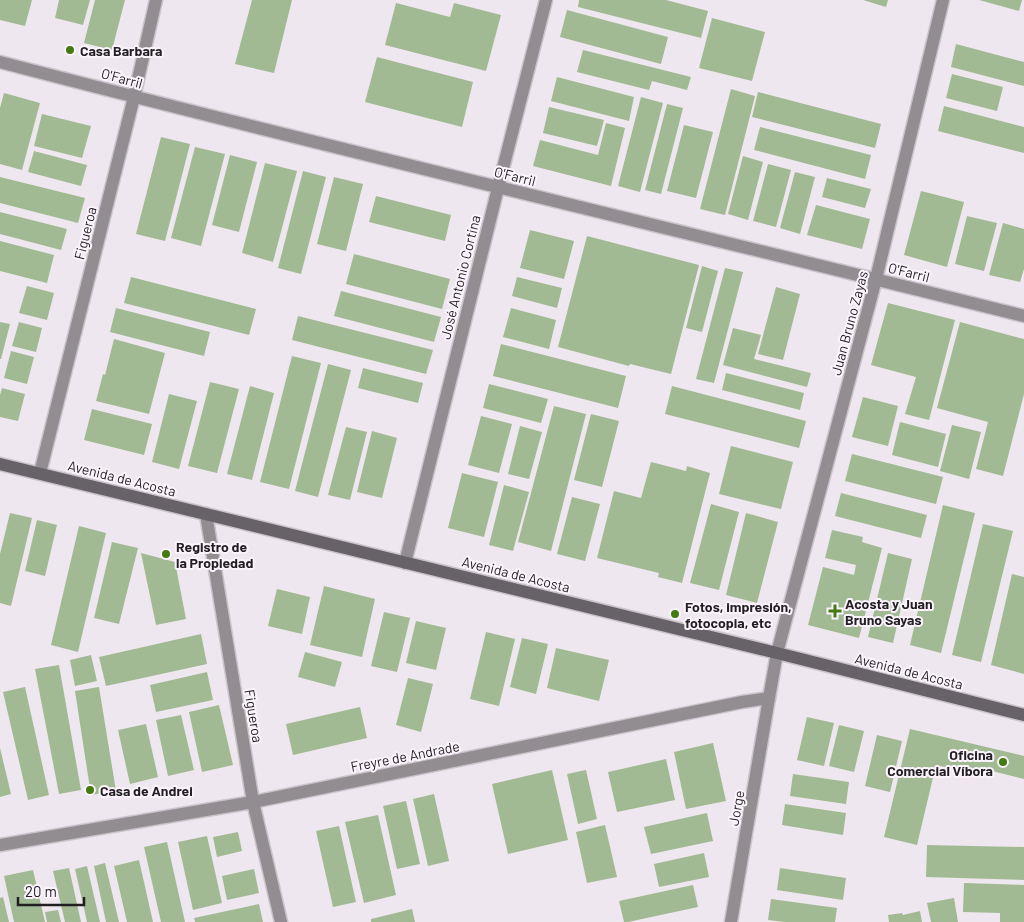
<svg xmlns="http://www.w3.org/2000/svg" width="1024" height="922" viewBox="0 0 1024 922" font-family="Barlow,sans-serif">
<rect width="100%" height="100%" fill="#efe7ef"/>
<g fill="#a1ba93">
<path d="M0,0H32L25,26L0,20Z"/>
<path d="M59,0H90L83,25L55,18Z"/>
<path d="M95,0H125L112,50L84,43Z"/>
<path d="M252,0H292L274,73L235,64Z"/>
<path d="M579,0H666L708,11L701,38L578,7Z"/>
<path d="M863,0H888L886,7Z"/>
<path d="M979,0H1022L1019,11Z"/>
<path d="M396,3L450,17L454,3L501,15L486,71L385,45Z"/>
<path d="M567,10L668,37L661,64L560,37Z"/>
<path d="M712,18L765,32L752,81L699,68Z"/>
<path d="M956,44L1024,62V86L951,67Z"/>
<path d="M583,50L691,77L687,90L652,81L649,90L577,72Z"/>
<path d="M377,57L473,82L462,127L365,102Z"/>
<path d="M952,74L1003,87L997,111L946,98Z"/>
<path d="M557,77L634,97L629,121L551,101Z"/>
<path d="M731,89L755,96L725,215L700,209Z"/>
<path d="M758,92L881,124L875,148L752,117Z"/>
<path d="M4,93L40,103L22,170L0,164V108Z"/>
<path d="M641,97L663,103L640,192L618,186Z"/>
<path d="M667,104L683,108L661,194L645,190Z"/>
<path d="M944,106L1024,127V153L938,131Z"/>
<path d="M549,107L604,120L597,146L543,133Z"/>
<path d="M42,114L91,126L82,158L34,146Z"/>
<path d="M606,123L625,128L611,186L533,166L540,140L598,155Z"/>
<path d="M684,125L713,132L696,198L667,191Z"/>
<path d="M760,127L871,155L865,179L754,150Z"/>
<path d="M161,137L190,144L165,241L136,234Z"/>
<path d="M195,147L225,154L201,246L171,238Z"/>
<path d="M34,151L87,165L81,186L28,172Z"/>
<path d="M230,155L257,162L239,232L212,225Z"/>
<path d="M743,156L763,162L748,220L728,214Z"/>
<path d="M265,163L297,171L273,262L242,253Z"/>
<path d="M768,164L791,170L776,227L753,221Z"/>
<path d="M303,171L326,177L301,274L278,268Z"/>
<path d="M795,172L815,177L800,234L780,228Z"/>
<path d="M0,177L85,198L78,223L0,203Z"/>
<path d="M334,177L363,184L346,251L317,244Z"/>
<path d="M827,178L871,189L865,208L822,197Z"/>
<path d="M921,191L964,202L947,267L904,255Z"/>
<path d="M376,196L451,215L445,241L369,222Z"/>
<path d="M816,205L870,219L862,249L807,235Z"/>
<path d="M0,212L67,229L61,250L0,234Z"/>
<path d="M967,216L997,223L984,271L955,264Z"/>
<path d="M1003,223L1024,229V269L1020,282L989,275Z"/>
<path d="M530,230L574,241L564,279L520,268Z"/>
<path d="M587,236L699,265L671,374L630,364L629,366L558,347Z"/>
<path d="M0,241L54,255L47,283L0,271Z"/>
<path d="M354,254L450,279L442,309L346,284Z"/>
<path d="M702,266L718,271L702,332L686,328Z"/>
<path d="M725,268L743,272L714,383L696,379Z"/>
<path d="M131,277L256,309L249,335L124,303Z"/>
<path d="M517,277L562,288L557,308L512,296Z"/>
<path d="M27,286L54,293L47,320L19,313Z"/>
<path d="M776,287L800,294L783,360L758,354Z"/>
<path d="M341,291L441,317L434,342L334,316Z"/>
<path d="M888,303L955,320L929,420L905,414L916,377L871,365Z"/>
<path d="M116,308L210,332L204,356L110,332Z"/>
<path d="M511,308L556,320L549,349L503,337Z"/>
<path d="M298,316L433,350L426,374L292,340Z"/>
<path d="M0,322L10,324L1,359H0Z"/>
<path d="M19,322L42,328L36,352L12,346Z"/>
<path d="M960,322L1024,339V394L1003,476L976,469L988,422L937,408Z"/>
<path d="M733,328L761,335L754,359L811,373L807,387L723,365Z"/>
<path d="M114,339L165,353L149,414L96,401L103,374L105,375Z"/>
<path d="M501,344L626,376L618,408L493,376Z"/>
<path d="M11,351L34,357L27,384L4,378Z"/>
<path d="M292,356L321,363L289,489L260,482Z"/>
<path d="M328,364L351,370L318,497L295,491Z"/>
<path d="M363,368L423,383L418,403L358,388Z"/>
<path d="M726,373L804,393L800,410L722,390Z"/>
<path d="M210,382L239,389L217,473L188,466Z"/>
<path d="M489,384L548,399L541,423L483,408Z"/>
<path d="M250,386L274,393L252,480L227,474Z"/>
<path d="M672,386L806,421L799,448L665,414Z"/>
<path d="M2,388L25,394L18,421L0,417V395Z"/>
<path d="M169,394L197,401L179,469L152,462Z"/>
<path d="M863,397L898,406L888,446L852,437Z"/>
<path d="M554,406L586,414L551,551L518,542Z"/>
<path d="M92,409L152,424L144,455L84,440Z"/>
<path d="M591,414L619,421L602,487L574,480Z"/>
<path d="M481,416L512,424L499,473L468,465Z"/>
<path d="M900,422L946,434L938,467L892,455Z"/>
<path d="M952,425L981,432L969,479L940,471Z"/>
<path d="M520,426L542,432L529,479L508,474Z"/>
<path d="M346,427L367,432L350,500L328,495Z"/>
<path d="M372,431L397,438L382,498L357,492Z"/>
<path d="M731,446L793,462L781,509L719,494Z"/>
<path d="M852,454L943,477L936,504L845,481Z"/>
<path d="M651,462L686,471L687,466L710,473L682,583L658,577L659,573L597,558L614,491L641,498Z"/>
<path d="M462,473L498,482L484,537L448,528Z"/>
<path d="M504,485L529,492L513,551L489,545Z"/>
<path d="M841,493L927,515L921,538L835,516Z"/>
<path d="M572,497L600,504L585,561L557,554Z"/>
<path d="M711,504L739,512L719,590L690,583Z"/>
<path d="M943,505L975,513L941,653L910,645Z"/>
<path d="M10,513L32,518L11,606L0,603V554Z"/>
<path d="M746,513L778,522L757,603L726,595Z"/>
<path d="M37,520L57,525L45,576L25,571Z"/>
<path d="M983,524L1013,531L981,662L952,655Z"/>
<path d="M79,526L106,533L78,652L51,645Z"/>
<path d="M832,530L863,537L862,542L882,548L859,638L808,625L823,567L854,575L856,565L825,558Z"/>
<path d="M112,542L138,548L119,624L94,618Z"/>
<path d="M141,553L175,562L186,619L156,625Z"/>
<path d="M888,553L912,559L893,643L868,637Z"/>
<path d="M1012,574L1024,577V674L991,665Z"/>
<path d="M324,586L375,599L362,657L310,645Z"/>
<path d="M277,589L310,597L302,634L268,626Z"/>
<path d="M384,612L410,618L397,672L371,666Z"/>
<path d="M416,621L446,628L436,670L406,663Z"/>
<path d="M486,632L515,639L499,706L470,699Z"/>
<path d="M201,634L207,664L106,686L99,657Z"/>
<path d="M522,638L548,644L536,694L510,687Z"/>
<path d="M556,648L609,660L599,701L547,688Z"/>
<path d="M305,652L342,662L335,687L298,677Z"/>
<path d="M91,655L97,681L75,686L70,660Z"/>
<path d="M59,665L81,790L59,794L35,669Z"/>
<path d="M207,672L213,700L156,712L150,685Z"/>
<path d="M408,678L433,684L421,732L396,725Z"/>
<path d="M25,687L49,795L28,800L3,692Z"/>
<path d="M99,687L116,791L91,795L75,691Z"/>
<path d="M219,705L233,765L202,772L189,712Z"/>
<path d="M360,707L367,738L293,755L286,724Z"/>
<path d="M181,715L194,770L168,776L156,720Z"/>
<path d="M807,717L834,723L824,766L797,760Z"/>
<path d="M146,724L158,777L130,784L118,730Z"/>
<path d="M839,725L864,731L854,772L829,766Z"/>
<path d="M910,729L1024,756V779L980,768L978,775L936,765L917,845L884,837Z"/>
<path d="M877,735L902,741L890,792L865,786Z"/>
<path d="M713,743L726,801L686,809L674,752Z"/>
<path d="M0,748L11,794L0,797Z"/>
<path d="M666,759L675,800L617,812L608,772Z"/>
<path d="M552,770L568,840L508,854L492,784Z"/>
<path d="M586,770L597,819L578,824L567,774Z"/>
<path d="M793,774L849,782L846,804L790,796Z"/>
<path d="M434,794L449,861L428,866L413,799Z"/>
<path d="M406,801L420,864L397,869L383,806Z"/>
<path d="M785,804L846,813L843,835L782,825Z"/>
<path d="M707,813L713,841L651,854L644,827Z"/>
<path d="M378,815L396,895L364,903L345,822Z"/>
<path d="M605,825L617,877L587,883L576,832Z"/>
<path d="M339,826L356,902L333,907L316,831Z"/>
<path d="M238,832L242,851L217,857L213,837Z"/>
<path d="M207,836L222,903L193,910L178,842Z"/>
<path d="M167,842L185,922H161L144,847Z"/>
<path d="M927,845L1024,847V880L926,877Z"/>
<path d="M704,853L709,877L659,887L654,864Z"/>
<path d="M139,860L153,922H127L114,866Z"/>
<path d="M105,863L119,922H106L94,866Z"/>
<path d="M87,866L100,922H87L75,869Z"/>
<path d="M69,868L81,922H65L53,871Z"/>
<path d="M780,868L846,878L843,900L777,890Z"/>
<path d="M254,869L259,893L227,900L222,876Z"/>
<path d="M33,870L45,922H14L4,876Z"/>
<path d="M964,883L1024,885V922H1000V913L963,912Z"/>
<path d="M693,885L698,907L628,922H624L619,901Z"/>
<path d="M3,897L9,922H0V898Z"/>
<path d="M954,898L958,922H931L927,903Z"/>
<path d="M771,899L837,908L835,922H785L768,920Z"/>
<path d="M259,904L263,922H195L194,918Z"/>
<path d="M412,909L415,922H371V919Z"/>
<path d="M58,910L61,922H47L45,912Z"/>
<path d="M920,911L922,922H889L888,915L902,913L903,915Z"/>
</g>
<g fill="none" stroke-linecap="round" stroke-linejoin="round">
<defs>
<g id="street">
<path d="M0,62C340,151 683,231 1024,316"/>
<path d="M40,473L134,97L156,0"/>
<path d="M206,514L253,802L281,922"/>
<path d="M405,563L498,188L546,0"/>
<path d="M0,845L253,802L742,702L769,698L777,653L876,279L943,0"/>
<path d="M731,922L769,698"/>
</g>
<path id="secondary" d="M0,464L777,653L1024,715"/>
</defs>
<use href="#street" stroke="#cac3ca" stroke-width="15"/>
<use href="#secondary" stroke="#cac3ca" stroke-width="15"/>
<use href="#street" stroke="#918d91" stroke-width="12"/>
<use href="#secondary" stroke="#676267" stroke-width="12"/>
</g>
<g fill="#437b11" stroke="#fcf4fd" stroke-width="2">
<circle cx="70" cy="50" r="5"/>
<circle cx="166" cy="554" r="5"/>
<path d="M832.5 603.5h5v5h5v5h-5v5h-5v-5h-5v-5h5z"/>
<circle cx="675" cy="614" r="5"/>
<circle cx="1003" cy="762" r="5"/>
<circle cx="90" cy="790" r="5"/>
</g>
<g text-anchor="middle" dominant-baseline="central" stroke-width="4" stroke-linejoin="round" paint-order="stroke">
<g font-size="14" font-weight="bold" fill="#221f23" stroke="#fcf4fd" text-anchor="start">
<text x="80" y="50">Casa Barbara</text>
<text x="176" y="546">Registro de<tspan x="176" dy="16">la Propiedad</tspan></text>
<text x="845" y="603">Acosta y Juan<tspan x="845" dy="16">Bruno Sayas</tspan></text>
<text x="685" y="606">Fotos, impresión,<tspan x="685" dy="16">fotocopia, etc</tspan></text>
<text x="993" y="754" text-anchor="end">Oficina<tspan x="993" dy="16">Comercial Víbora</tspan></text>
<text x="100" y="790">Casa de Andrei</text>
</g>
<g font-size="14" fill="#221f23" stroke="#fcf4fd">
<text transform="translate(122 78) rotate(15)">O'Farril</text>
<text transform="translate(515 176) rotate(14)">O'Farril</text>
<text transform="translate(85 233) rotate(-76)">Figueroa</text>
<text transform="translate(909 272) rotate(14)">O'Farril</text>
<text transform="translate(460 277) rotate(-76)">José Antonio Cortina</text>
<text transform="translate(849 323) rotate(-75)">Juan Bruno Zayas</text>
<text transform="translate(122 478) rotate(14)">Avenida de Acosta</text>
<text transform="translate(516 574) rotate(14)">Avenida de Acosta</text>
<text transform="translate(909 671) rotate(14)">Avenida de Acosta</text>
<text transform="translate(254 716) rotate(81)">Figueroa</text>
<text transform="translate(405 756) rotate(-11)">Freyre de Andrade</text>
<text transform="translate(736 808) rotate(-80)">Jorge</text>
</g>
</g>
<path d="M18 897v8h66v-8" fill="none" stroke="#221f23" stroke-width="2.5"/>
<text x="25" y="897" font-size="15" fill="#221f23" stroke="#fcf4fd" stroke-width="4" paint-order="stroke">20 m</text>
</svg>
